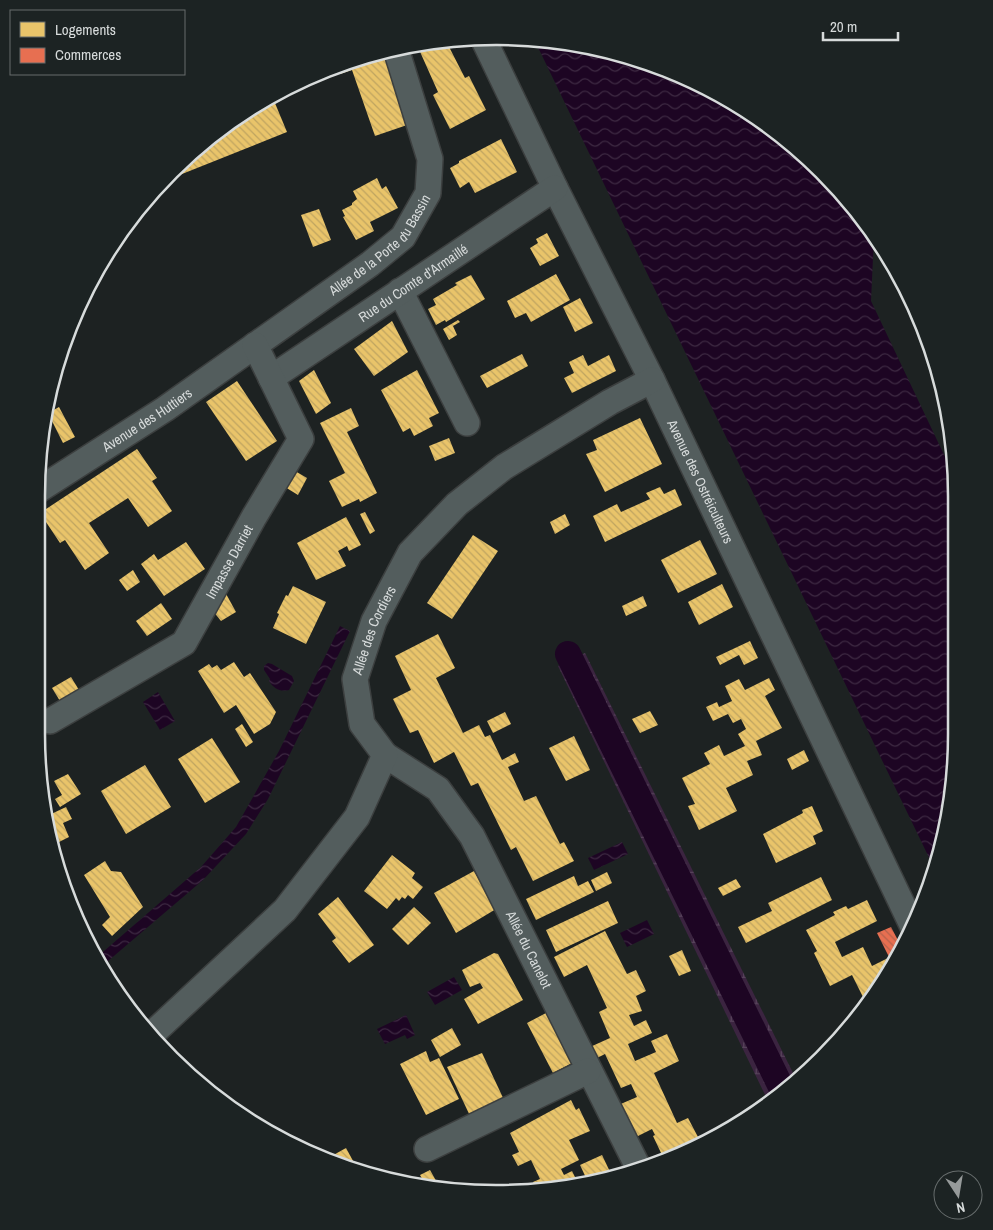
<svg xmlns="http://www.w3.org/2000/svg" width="993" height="1230" viewBox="0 0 993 1230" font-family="'Archivo Narrow',sans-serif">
<defs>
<pattern id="wetland-marsh" width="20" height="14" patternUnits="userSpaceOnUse" patternTransform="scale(1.25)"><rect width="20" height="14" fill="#3b2440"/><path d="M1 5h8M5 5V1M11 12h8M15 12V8" fill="none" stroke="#57435b"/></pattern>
<pattern id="water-waves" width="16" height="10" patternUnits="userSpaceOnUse" patternTransform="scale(1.25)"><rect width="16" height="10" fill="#1d0523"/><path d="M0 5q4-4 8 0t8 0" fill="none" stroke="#3d2942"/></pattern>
<pattern id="homes-back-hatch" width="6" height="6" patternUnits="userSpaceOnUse" patternTransform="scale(1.25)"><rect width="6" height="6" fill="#e9c46a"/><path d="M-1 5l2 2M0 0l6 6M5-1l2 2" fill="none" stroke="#bfa460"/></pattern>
<pattern id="shops-back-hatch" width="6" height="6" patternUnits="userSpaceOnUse" patternTransform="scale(1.25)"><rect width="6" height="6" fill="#e76f51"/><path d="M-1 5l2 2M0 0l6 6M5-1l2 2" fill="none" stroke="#b5624c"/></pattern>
</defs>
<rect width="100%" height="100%" fill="#1d2222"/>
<path fill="url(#wetland-marsh)" d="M585,653L797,1081L768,1101L558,666Z"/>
<g fill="url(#water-waves)">
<path d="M534,39L556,40L644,61L726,98L800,150L861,216L874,236L871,301L956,480V763L941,852L935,870Z"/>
<path d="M340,626L350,631L268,799L246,834L203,880L101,967L96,958L201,867L236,827L279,751Z"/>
<path d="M268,663L272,664L292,676L294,681L289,690C280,692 274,689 269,681L270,679L264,670V666Z"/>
<path d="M158,692L175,721L160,730L143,702Z"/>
<path d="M622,842L628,854L594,870L588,858Z"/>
<path d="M647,920L654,934L627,947L620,933Z"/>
<path d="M454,977L462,990L435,1005L427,992Z"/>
<path d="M406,1015L415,1035L407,1039L405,1035L385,1044L377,1029Z"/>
</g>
<g fill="url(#homes-back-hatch)">
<path d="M446,41L465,78L469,76L486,110L450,129L433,95L438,92L417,45Z"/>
<path d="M386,50L410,124L375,136L352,70L340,74L337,67L377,52Z"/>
<path d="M272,96L287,132L177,176L174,171L217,131Z"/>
<path d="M501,139L517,172L475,193L469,182L460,188L450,168L459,163V161Z"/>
<path d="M377,178L382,189L386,186L398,208L370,222L374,231L356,240L343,217L345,216L342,210L352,205V203L357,199L353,191Z"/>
<path d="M319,209L331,240L313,247L301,215Z"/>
<path d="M547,233L559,256L540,266L530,248L538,243L536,239Z"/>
<path d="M556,274L570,300L531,322L526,313L515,318L507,301Z"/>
<path d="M471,275L485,299L446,322L445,320L436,325L428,309L436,305L433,299L457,285L455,283Z"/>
<path d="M580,298L593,323L575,332L563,307Z"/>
<path d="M458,320L460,322L453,326L457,335L449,340L443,329Z"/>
<path d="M392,321L408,352L374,376L354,349Z"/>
<path d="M522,354L528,366L487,388L480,376Z"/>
<path d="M583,355L588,366L609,355L616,371L572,393L564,378L574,373L569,362Z"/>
<path d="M314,370L331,403L316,414L299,381Z"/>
<path d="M417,370L439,413L429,418L433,426L414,436L410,428L403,432L381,390Z"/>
<path d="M237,381L277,441L246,461L206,402Z"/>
<path d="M59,407L75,437L63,443L49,415L50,412Z"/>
<path d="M351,408L359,426L347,432L377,493L360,502L359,499L342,507L329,481L345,473L320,423Z"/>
<path d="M640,418L662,464L605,492L586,454L597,450L593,440Z"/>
<path d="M449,438L455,453L435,461L429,446Z"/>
<path d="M137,449L157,478L152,481L172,511L148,527L128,498L89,523L109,553L85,570L65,540L60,543L40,513Z"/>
<path d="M295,471L307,478L298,495L285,487Z"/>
<path d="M660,487L664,494L675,489L682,505L605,542L593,516L617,504L621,512L650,499L646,493Z"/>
<path d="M365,512L375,531L370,534L360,514Z"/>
<path d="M565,514L570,525L555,534L550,522Z"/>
<path d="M346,517L361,545L349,551L347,546L338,551L346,566L316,580L297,543Z"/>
<path d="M473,535L498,551L452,619L427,603Z"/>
<path d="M700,540L717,574L678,593L661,560Z"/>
<path d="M186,542L205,569L164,596L141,564L154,554L158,560Z"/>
<path d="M133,570L140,582L127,591L119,580Z"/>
<path d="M722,584L733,607L699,625L688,602Z"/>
<path d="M293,586L326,602L306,644L273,628L279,614L277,613L286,595L288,596Z"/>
<path d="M225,592L236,612L221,621L213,611Z"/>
<path d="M643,596L647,606L626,616L622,606Z"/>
<path d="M161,603L172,619L147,636L136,621Z"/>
<path d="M438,634L455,668L436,678L463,733L479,725L485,737L490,735L502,760L515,753L519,762L508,767L524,801L536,796L560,844L564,842L574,861L533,881L516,847L511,850L478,783L471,786L454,752L434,763L418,730L410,733L393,699L411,690L395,656Z"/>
<path d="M750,641L758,658L744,665L739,655L720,665L716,657Z"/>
<path d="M234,662L244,677L250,673L276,712L270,724L254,734L236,705L224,713L198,671L209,664L212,668L217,665L221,670Z"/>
<path d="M71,677L79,690L60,701L52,688Z"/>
<path d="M769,678L775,690L765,696L782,728L756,741L762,755L747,761L753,775L726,788L737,811L699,830L688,806L695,804L682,778L710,764L704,753L719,745L724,756L745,746L738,734L746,729L741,719L733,723L728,714L713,721L706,707L717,702L719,707L732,701L725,686L739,679L745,690Z"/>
<path d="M650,711L658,725L640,733L632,719Z"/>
<path d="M505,712L511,724L493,733L487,721Z"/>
<path d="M242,724L253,742L246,747L235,729Z"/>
<path d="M574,736L590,770L566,781L549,748Z"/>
<path d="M212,738L240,782L205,803L178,759Z"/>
<path d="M804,750L809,761L792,770L787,759Z"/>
<path d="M145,765L171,807L126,834L101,791Z"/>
<path d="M68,774L81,794L60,807L55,799L62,795L54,781Z"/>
<path d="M812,806L823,831L813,836L816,844L776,863L763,834L803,813L802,810Z"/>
<path d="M66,807L72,819L63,823L69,837L51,846L47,816Z"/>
<path d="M392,855L415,873L412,878L423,887L413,899L408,895L405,899L402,897L399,901L396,898L387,909L364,891Z"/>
<path d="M105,861L111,871L121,872L143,907L112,936L102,925L110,917L84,875Z"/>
<path d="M474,871L496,909L456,933L434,893Z"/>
<path d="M607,872L612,883L596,891L591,880Z"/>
<path d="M574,876L578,886L588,881L594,892L536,920L526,899Z"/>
<path d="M821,877L832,900L746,943L738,927L772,911L768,903Z"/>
<path d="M736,879L741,887L723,896L718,888Z"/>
<path d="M338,897L374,945L349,963L332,941L336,938L318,914Z"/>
<path d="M867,900L877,921L835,942L842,957L863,947L872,966L894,955L896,959L867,1005L852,975L830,986L814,953L817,951L806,930L835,915L833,912L846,906L848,909Z"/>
<path d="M608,901L618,923L556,952L546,930Z"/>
<path d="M414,907L431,923L408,945L392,929Z"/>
<path d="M605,931L627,974L636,970L646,991L636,996L642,1011L629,1015L634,1026L646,1020L652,1033L628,1044L635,1061L656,1052L651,1041L667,1034L679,1061L654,1073L677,1123L688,1118L698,1137L662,1155L653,1136L655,1135L652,1129L632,1139L616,1106L637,1097L631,1084L621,1088L605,1054L595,1059L590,1047L610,1038L599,1012L607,1008L587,965L564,977L554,957Z"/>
<path d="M682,950L691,971L679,976L669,956Z"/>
<path d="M494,953L498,954L523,1000L478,1024L464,999L483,988L480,983L470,987L462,970Z"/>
<path d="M546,1013L572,1063L553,1073L527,1023Z"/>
<path d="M452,1028L461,1045L440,1057L431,1040Z"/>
<path d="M426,1051L430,1062L439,1058L459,1099L426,1115L400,1064Z"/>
<path d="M482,1053L505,1102L471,1118L447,1067Z"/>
<path d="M571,1100L576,1110L579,1108L590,1131L569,1140L579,1160L561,1169L564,1175L572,1171L578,1183L536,1189L533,1182L540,1179L531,1160L518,1166L512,1155L519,1152L510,1133Z"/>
<path d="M716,1130L718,1134L700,1146L674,1156L672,1151Z"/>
<path d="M346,1148L358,1170L328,1158Z"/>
<path d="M602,1155L612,1176L604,1180L588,1182L580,1165Z"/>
<path d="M430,1170L439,1186L425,1184L420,1175Z"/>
</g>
<path fill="url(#shops-back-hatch)" d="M891,927L902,948L900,951L889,957L877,933Z"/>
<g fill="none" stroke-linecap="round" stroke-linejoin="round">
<path stroke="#1d0523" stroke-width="26" d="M568,654L783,1091"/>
<defs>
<g id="minor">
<path id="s1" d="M483,38L555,188L652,380L913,927"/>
<path d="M400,291L467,423"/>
<path id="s2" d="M271,378L555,188"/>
<path id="s3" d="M37,491L165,409L370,264L403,237L428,193L430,159L396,49"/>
<path id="s4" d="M50,721L184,643L254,517L301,439L255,345"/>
<path id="s5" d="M385,755L438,789L472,836L639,1169"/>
<path id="s6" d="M152,1034L285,910L357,817L385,755L362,724L355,679L374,621L410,553L457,504L504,467L610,402L652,380"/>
<path d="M427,1149L588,1071"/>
</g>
</defs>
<use href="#minor" stroke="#3c3f3f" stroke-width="28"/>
<use href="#minor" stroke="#535d5d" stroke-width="25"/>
</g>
<g text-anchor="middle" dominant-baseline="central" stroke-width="5" stroke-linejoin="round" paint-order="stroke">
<g font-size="14" fill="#d7dbdb" stroke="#1c2323">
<text stroke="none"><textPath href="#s3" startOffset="424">Allée de la Porte du Bassin</textPath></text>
<text stroke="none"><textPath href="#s2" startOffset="171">Rue du Comte d'Armaillé</textPath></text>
<text stroke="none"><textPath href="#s3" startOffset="131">Avenue des Huttiers</textPath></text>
<text stroke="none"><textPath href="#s1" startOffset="494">Avenue des Ostréiculteurs</textPath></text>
<text stroke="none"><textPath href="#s4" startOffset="248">Impasse Darriet</textPath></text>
<text stroke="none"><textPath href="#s6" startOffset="504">Allée des Cordiers</textPath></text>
<text stroke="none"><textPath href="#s5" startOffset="248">Allée du Canelot</textPath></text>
</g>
</g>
<path d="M0 0H993V1230H0ZM496 45H497A451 451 0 0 1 948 496V734A451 451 0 0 1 497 1185H496A451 451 0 0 1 45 734V496A451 451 0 0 1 496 45Z" fill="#1c2323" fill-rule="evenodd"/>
<path fill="none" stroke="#d7dbdb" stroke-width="2.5" d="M496 45H497A451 451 0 0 1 948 496V734A451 451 0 0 1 497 1185H496A451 451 0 0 1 45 734V496A451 451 0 0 1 496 45Z"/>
<rect x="10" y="10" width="175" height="65" fill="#1c2323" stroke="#676d6d"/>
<rect x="20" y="22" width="25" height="15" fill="#e9c46a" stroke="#676d6d"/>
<text x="55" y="35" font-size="15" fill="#d7dbdb">Logements</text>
<rect x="20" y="48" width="25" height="15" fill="#e76f51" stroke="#676d6d"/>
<text x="55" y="60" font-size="15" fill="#d7dbdb">Commerces</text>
<g transform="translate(958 1195) rotate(168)"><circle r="24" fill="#1c2323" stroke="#676d6d"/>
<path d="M0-4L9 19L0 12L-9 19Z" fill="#969a9a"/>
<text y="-8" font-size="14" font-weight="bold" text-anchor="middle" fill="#d7dbdb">N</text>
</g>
<path d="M823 32v8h75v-8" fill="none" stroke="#d7dbdb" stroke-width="2.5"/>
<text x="830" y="32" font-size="15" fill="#d7dbdb" stroke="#1c2323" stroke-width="4" paint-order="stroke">20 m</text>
</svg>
